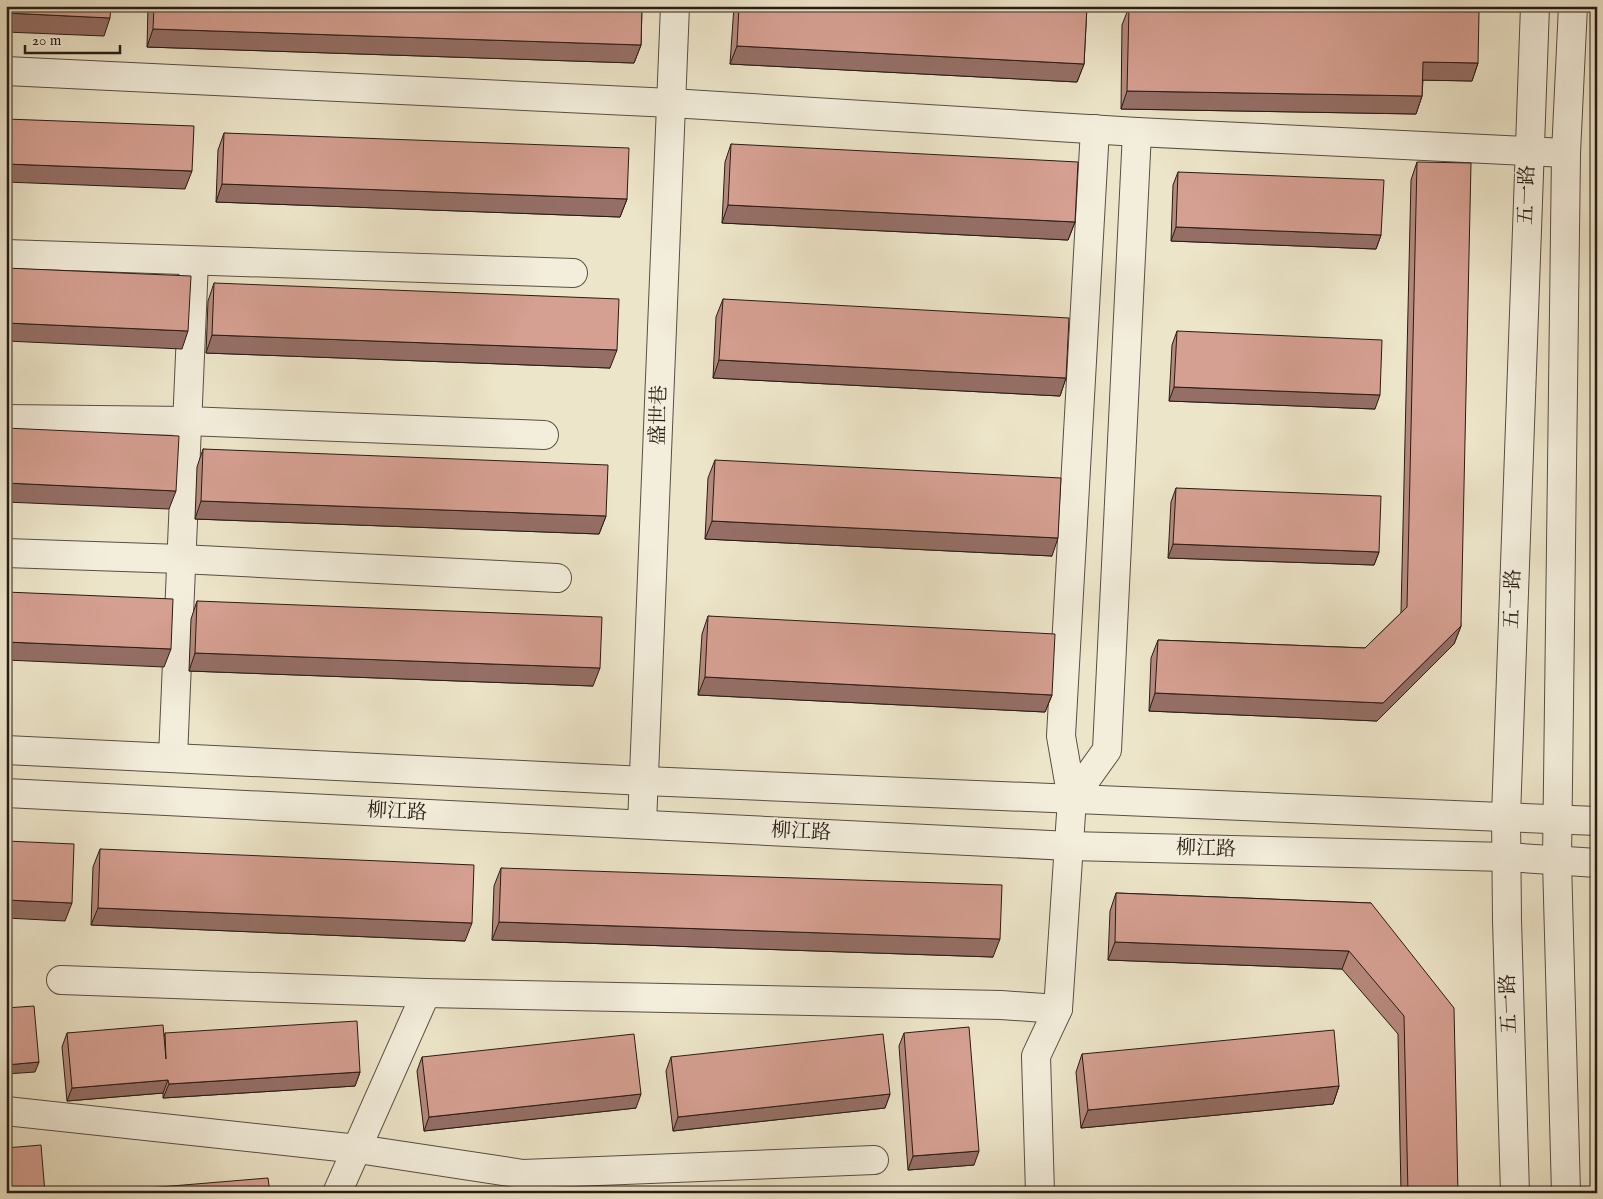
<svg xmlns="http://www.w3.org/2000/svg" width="1603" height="1199" viewBox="0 0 1603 1199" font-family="'IM FELL English','Noto Serif SC',serif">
<rect width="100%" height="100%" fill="#ede5c9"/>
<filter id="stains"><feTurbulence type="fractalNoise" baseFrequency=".004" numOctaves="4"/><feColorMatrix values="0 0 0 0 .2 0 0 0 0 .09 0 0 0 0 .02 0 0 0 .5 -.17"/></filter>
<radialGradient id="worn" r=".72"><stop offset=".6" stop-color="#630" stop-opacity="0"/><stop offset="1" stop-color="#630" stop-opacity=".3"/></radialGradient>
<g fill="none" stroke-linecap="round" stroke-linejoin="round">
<defs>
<g id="minor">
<path d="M6,71L671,103L1137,132L1566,153"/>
<path d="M6,254L573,273"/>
<path d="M6,419L187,421L544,435"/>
<path d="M6,553L181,559L557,578"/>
<path d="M6,750L645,781L1597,821"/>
<path d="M173,757L194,261"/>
<path d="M6,793L1069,846L1506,857L1597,863"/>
<path d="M1072,799L1061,736L1095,129"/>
<path d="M642,824L675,6"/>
<path d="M61,980L426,993"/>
<path d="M6,1111L358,1149L523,1174L874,1160"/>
<path d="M337,1193L426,993L1001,1005L1058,1009"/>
<path d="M1040,1193L1036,1056L1058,1009L1072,799L1107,750L1137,132"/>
<path d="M1515,1193L1507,920L1506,816L1535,6"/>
<path d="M1566,1193L1557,861L1566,153L1573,6"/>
</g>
</defs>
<use href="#minor" stroke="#584e42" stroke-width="30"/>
<use href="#minor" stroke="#f3eedc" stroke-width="28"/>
</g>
<g fill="#b7897d" stroke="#271c15">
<path d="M148,6H642L641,45L634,63L147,47Z"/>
<path d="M734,6H1087L1084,64L1077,82L730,64Z"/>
<path d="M1129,7L1478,63L1472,81L1423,80L1422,96L1416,114L1121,109L1122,25Z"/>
<path d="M224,133L627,199L620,217L216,202L218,150Z"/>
<path d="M731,144L1075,222L1068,240L722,223L725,162Z"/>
<path d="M1417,162L1461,626L1454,644L1377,721L1149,711L1151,658L1158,640L1365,648L1401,613L1411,180Z"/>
<path d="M1178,172L1381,235L1376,249L1171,241L1173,185Z"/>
<path d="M214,283L610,368L206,353L208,301Z"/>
<path d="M723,299L1066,378L1060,396L713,378L716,317Z"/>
<path d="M1177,331L1375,409L1169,401L1172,345Z"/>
<path d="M203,449L606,516L599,534L195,519L197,467Z"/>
<path d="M715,460L1052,556L705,539L708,478Z"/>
<path d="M1176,488L1379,552L1374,565L1168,558L1171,502Z"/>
<path d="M197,601L593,686L189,671L191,619Z"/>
<path d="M708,616L1052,695L1045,712L698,695L702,634Z"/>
<path d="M100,849L465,941L91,925L93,867Z"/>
<path d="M501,868L993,957L492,940L494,886Z"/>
<path d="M1116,893L1371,903L1458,1193H1401L1398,1034L1342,969L1108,960L1110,911Z"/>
<path d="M67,1033L164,1037L165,1033L360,1072L355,1086L163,1098V1093L67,1101L62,1047Z"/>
<path d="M904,1033L974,1165L908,1170L899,1046Z"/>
<path d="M1082,1054L1339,1086L1333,1104L1081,1128L1076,1072Z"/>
<path d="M422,1057L636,1108L424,1131L417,1071Z"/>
<path d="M671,1057L890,1094L885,1108L673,1131L666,1071Z"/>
</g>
<g fill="#956f66" stroke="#271c15">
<path d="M6,13L110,18L104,36L6,32Z"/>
<path d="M153,29L641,45L634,63L147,47Z"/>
<path d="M737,46L1084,64L1077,82L730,64Z"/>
<path d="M1423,62L1478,63L1472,81L1416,80Z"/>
<path d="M1127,91L1422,96L1416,114L1121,109Z"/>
<path d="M6,164L192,171L185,189L6,182Z"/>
<path d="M222,184L627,199L620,217L216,202Z"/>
<path d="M728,205L1075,222L1068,240L722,223Z"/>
<path d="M1176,227L1381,235L1376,249L1171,241Z"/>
<path d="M6,323L188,331L182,349L6,341Z"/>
<path d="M212,335L617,350L610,368L206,353Z"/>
<path d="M719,360L1066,378L1060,396L713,378Z"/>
<path d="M1174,387L1380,395L1375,409L1169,401Z"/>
<path d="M6,483L176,491L169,509L6,502Z"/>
<path d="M201,501L606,516L599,534L195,519Z"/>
<path d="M712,521L1058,538L1052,556L705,539Z"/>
<path d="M1173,544L1379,552L1374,565L1168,558Z"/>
<path d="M1461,626L1454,644L1377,721L1149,711L1155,693L1383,703Z"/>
<path d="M6,642L171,649L164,667L6,660Z"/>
<path d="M195,653L600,668L593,686L189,671Z"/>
<path d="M705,677L1052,695L1045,712L698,695Z"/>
<path d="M6,900L72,903L65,921L6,918Z"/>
<path d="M98,908L472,923L465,941L91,925Z"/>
<path d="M499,922L1000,939L993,957L492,940Z"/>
<path d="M1115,942L1349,951L1342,969L1108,960Z"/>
<path d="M39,1062L35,1072L6,1074V1065Z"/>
<path d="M360,1072L355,1086L163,1098L169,1084Z"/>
<path d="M168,1080L163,1093L67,1101L72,1088Z"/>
<path d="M1339,1086L1333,1104L1081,1128L1088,1110Z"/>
<path d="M641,1094L636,1108L424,1131L429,1117Z"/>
<path d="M890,1094L885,1108L673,1131L678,1117Z"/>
<path d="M979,1151L974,1165L908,1170L913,1156Z"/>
</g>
<g fill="#d59f91" stroke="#271c15">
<path d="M6,6H111L110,18L6,13Z"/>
<path d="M154,6H642L641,45L153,29Z"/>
<path d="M739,6H1087L1084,64L737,46Z"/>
<path d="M1129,7L1479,12L1478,63L1423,62L1422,96L1127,91Z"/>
<path d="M6,119L194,126L192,171L6,164Z"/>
<path d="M224,133L629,148L627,199L222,184Z"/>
<path d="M731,144L1078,162L1075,222L728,205Z"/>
<path d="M1417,162L1471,163L1461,626L1383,703L1155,693L1158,640L1365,648L1407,607Z"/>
<path d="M1178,172L1384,180L1381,235L1176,227Z"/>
<path d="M6,268L191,276L188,331L6,323Z"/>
<path d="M214,283L619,299L617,350L212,335Z"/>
<path d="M723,299L1069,318L1066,378L719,360Z"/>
<path d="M1177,331L1382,340L1380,395L1174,387Z"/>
<path d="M6,428L179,436L176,491L6,483Z"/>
<path d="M203,449L608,465L606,516L201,501Z"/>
<path d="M715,460L1061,478L1058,538L712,521Z"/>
<path d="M1176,488L1381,496L1379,552L1173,544Z"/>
<path d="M6,592L173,599L171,649L6,642Z"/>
<path d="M197,601L602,617L600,668L195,653Z"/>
<path d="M708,616L1055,634L1052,695L705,677Z"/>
<path d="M6,841L74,844L72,903L6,900Z"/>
<path d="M100,849L474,865L472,923L98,908Z"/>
<path d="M501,868L1002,885L1000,939L499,922Z"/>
<path d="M1116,893L1371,903L1454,1008L1458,1193H1408L1404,1016L1349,951L1115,942Z"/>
<path d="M34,1006L39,1062L6,1065V1008Z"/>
<path d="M357,1021L360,1072L169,1084L168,1080L72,1088L67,1033L163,1025L166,1059L165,1033Z"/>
<path d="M969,1027L979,1151L913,1156L904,1033Z"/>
<path d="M1334,1030L1339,1086L1088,1110L1082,1054Z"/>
<path d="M634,1034L641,1094L429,1117L422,1057Z"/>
<path d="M883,1034L890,1094L678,1117L671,1057Z"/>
<path d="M41,1145L45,1193H6V1148Z"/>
<path d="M268,1178L270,1193H87Z"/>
<path d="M1340,1188L1341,1193H1296Z"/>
</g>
<g text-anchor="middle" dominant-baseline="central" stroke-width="4" stroke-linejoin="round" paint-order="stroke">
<g font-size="20" fill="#271c15" stroke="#f3eedc">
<text transform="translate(1527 195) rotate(-88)">五一路</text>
<text transform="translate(659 415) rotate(-88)">盛世巷</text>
<text transform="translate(1513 599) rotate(-88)">五一路</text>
<text transform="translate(397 812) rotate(3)">柳江路</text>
<text transform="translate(801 832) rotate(3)">柳江路</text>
<text transform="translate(1206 849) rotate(2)">柳江路</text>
<text transform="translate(1509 1004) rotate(-92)">五一路</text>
</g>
</g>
<rect width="1603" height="1199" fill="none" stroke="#ede5c9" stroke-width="25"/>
<rect x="8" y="8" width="1588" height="1184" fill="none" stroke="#271c15" stroke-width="2.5"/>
<rect x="12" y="12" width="1578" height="1174" fill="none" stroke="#271c15"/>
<path d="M25 45v8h95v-8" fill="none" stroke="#271c15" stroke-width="2.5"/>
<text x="32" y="45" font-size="15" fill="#271c15" stroke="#f3eedc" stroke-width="4" paint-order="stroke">20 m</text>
<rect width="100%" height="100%" filter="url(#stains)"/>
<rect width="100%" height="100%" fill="url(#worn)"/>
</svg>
